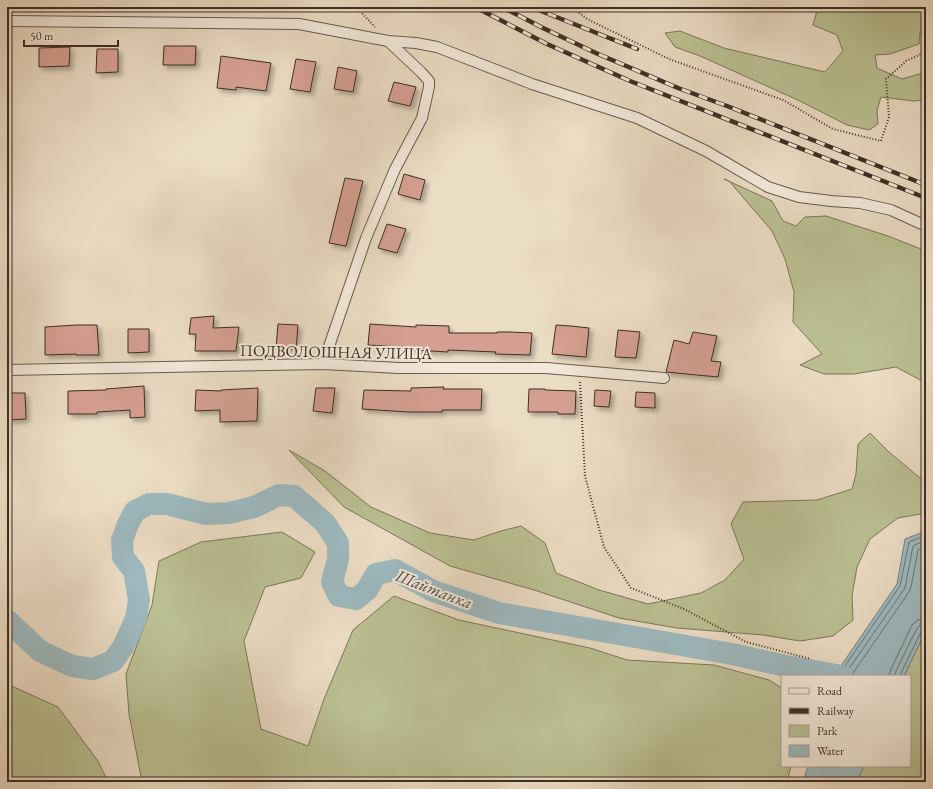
<svg xmlns="http://www.w3.org/2000/svg" width="933" height="789" viewBox="0 0 933 789" font-family="'EB Garamond',serif">
<defs>
<filter id="shadow"><feDropShadow dx="3.5" dy="3.5" stdDeviation="2" flood-color="#0004"/></filter>
</defs>
<rect width="100%" height="100%" fill="#ebdcc4"/>
<filter id="stains"><feTurbulence type="fractalNoise" baseFrequency=".005" numOctaves="4"/><feColorMatrix values="0 0 0 0 .2 0 0 0 0 .09 0 0 0 0 .02 0 0 0 .5 -.17"/></filter>
<radialGradient id="worn" r=".72"><stop offset=".6" stop-color="#630" stop-opacity="0"/><stop offset="1" stop-color="#630" stop-opacity=".3"/></radialGradient>
<g fill="#babf92" stroke="#7c765c">
<path d="M818,7H926V27L920,32L919,44L890,54L875,55L877,68L902,79L926,72V100L913,101L881,97L877,110L878,124L869,130L847,125L800,101L700,56L675,47L665,33L680,31L724,48L825,72L843,51L837,35L813,25Z"/>
<path d="M724,179L772,201L783,221L796,226L805,217L826,216L888,236L926,251V383L896,367L854,374H824L800,365L822,354L793,322L794,292L785,259L772,231L729,181Z"/>
<path d="M870,433L889,452L926,483V513L898,518L870,539L857,567L852,596L853,620L833,636L800,641L763,635L677,628L619,618L534,590L450,566L344,507L289,450L325,471L371,507L430,533L474,540L501,531L521,526L545,543L556,573L599,590L648,604L701,593L725,580L744,559L731,524L743,502L817,500L852,489L856,474L858,444Z"/>
<path d="M282,532L315,552L301,578L265,587L244,641L261,729L308,746L324,699L353,630L394,596L459,620L590,648L627,660L714,665L769,680L782,688V766H791L787,782H142L129,714L126,674L152,605L159,561L201,542Z"/>
<path d="M926,630V782H857L864,766H910V676H904Z"/>
<path d="M7,684L58,707L98,761L108,782H7Z"/>
</g>
<g fill="#9db9bf" stroke="#778182">
<path d="M926,531V630L904,676H834L897,584L905,539Z"/>
<path d="M808,766H864L857,782H803Z"/>
</g>
<g fill="none" stroke-linecap="round" stroke-linejoin="round">
<g stroke="#6e7472" stroke-width="1">
<path d="M838,676L900,586L909,542L926,535"/>
<path d="M844,676L905,588L913,546L926,540"/>
<path d="M851,676L909,592L911,587L918,550L926,547"/>
<path d="M889,676L891,669L912,625L918,620L926,618"/>
<path d="M895,676L896,671L916,630L920,625L926,624"/>
<path d="M900,676L901,673L921,632L923,630L926,629"/>
</g>
<path stroke="#9db9bf" stroke-width="22" d="M7,620L40,651L72,666L93,669L113,661L123,647L130,632L136,618L139,600L134,571L123,557L122,540L128,524L135,511L149,504H167L206,514L229,513L254,507L279,495L294,496L325,523L338,543V559L332,582L339,596L356,599L367,590L376,574L395,570L433,591L499,613L732,654L786,666L842,676"/>
</g>
<g fill="#d59f91" stroke="#3e2e26" filter="url(#shadow)">
<path d="M164,46H196L195,65H163Z"/>
<path d="M70,47L69,66L39,67V48Z"/>
<path d="M97,49H118V72L96,73Z"/>
<path d="M221,56L271,63L266,91L236,87V90L217,88Z"/>
<path d="M296,59L316,62L310,92L290,89Z"/>
<path d="M338,67L357,71L353,92L334,89Z"/>
<path d="M394,82L416,87L410,106L388,101Z"/>
<path d="M404,174L425,180L420,200L398,194Z"/>
<path d="M345,178L363,181L346,246L329,243Z"/>
<path d="M387,224L406,229L397,253L378,248Z"/>
<path d="M214,316L213,328L239,327L236,351H195L196,334H189L191,318Z"/>
<path d="M278,324L298,325L296,349L276,348Z"/>
<path d="M370,324L416,327V325L449,326V333H497V332H509L532,333L530,355L495,354L496,352L448,350V352L414,350V348L368,345Z"/>
<path d="M76,325H97L99,355H76V354L45,355V327Z"/>
<path d="M556,325L571,326L589,328L586,357L552,354Z"/>
<path d="M128,329H149V352L128,353Z"/>
<path d="M618,330L640,332L636,358L615,357Z"/>
<path d="M693,332L717,336L711,361L721,362L718,377L666,372L674,340L689,344Z"/>
<path d="M144,386L145,417L130,418V410L97,412V414H68V391L106,390V389Z"/>
<path d="M444,387L443,389H482L481,410H442V412H409L362,409L364,390L411,391V388Z"/>
<path d="M258,388L257,421L220,422V410L195,411L196,390L221,391V390Z"/>
<path d="M316,388H335L332,413L313,411Z"/>
<path d="M529,389H545V390L576,391L575,414H558V412H528Z"/>
<path d="M595,390L611,391L609,407L594,406Z"/>
<path d="M636,392L655,393V408L635,407Z"/>
<path d="M7,393H25L26,419L7,420Z"/>
</g>
<g fill="none" stroke-linecap="round" stroke-linejoin="round">
<defs>
<g id="street">
<path d="M7,21L299,24L388,41L416,43L437,47L532,84L637,118L706,151L768,187L799,197L831,201L860,203L891,210L926,226"/>
<path d="M323,364L366,238L395,169L422,118L429,87V81L421,72L388,41"/>
<path d="M7,370L323,364L399,368H546L664,378"/>
</g>
</defs>
<use href="#street" stroke="#695a4e" stroke-width="12"/>
<g stroke="#3e2e26" stroke-width="2" stroke-dasharray="1 2" stroke-linecap="butt">
<path d="M356,7L375,27"/>
<path d="M572,7L587,19L669,59L783,100L833,129L881,141L889,117L886,79L906,61L926,52"/>
<path d="M580,382L585,476L604,547L631,588L684,609L746,642L811,659"/>
</g>
<use href="#street" stroke="#f2e8d9" stroke-width="10"/>
<defs>
<g id="rail">
<path d="M475,7L547,44L630,81L926,198"/>
<path d="M502,7L543,28L598,54L678,88L727,106L926,185"/>
<path d="M531,7L637,49"/>
</g>
</defs>
<use href="#rail" stroke="#3e2e26" stroke-width="4.5"/>
<use href="#rail" stroke="#f2e8d9" stroke-width="3" stroke-dasharray="9" stroke-linecap="butt"/>
</g>
<g text-anchor="middle" dominant-baseline="central" stroke-width="4" stroke-linejoin="round" paint-order="stroke">
<g font-size="16" fill="#3e2e26" stroke="#f2e8d9">
<text transform="translate(336 352) rotate(1)">ПОДВОЛОШНАЯ УЛИЦА</text>
</g>
<g font-size="17" font-style="italic" fill="#514a45" stroke="#f2e8d9">
<text transform="translate(434 589) rotate(21)">Шайтанка</text>
</g>
</g>
<rect width="933" height="789" fill="none" stroke="#ebdcc4" stroke-width="24"/>
<rect x="8" y="8" width="917" height="773" fill="none" stroke="#3e2e26" stroke-width="2"/>
<rect x="12" y="12" width="909" height="765" fill="none" stroke="#3e2e26"/>
<rect x="781" y="675" width="130" height="92" fill="#f2e8d9" stroke="#aa9e91"/>
<rect x="789" y="688" width="20" height="6" fill="#f2e8d9" stroke="#aa9e91"/>
<text x="817" y="695" font-size="12" fill="#3e2e26">Road</text>
<rect x="789" y="708" width="20" height="6" fill="#3e2e26" stroke="#aa9e91"/>
<text x="817" y="715" font-size="12" fill="#3e2e26">Railway</text>
<rect x="789" y="725" width="20" height="12" fill="#babf92" stroke="#aa9e91"/>
<text x="817" y="735" font-size="12" fill="#3e2e26">Park</text>
<rect x="789" y="745" width="20" height="12" fill="#9db9bf" stroke="#aa9e91"/>
<text x="817" y="755" font-size="12" fill="#3e2e26">Water</text>
<path d="M24 40v6h94v-6" fill="none" stroke="#3e2e26" stroke-width="2"/>
<text x="30" y="40" font-size="12" fill="#3e2e26" stroke="#f2e8d9" stroke-width="3" paint-order="stroke">50 m</text>
<rect width="100%" height="100%" filter="url(#stains)"/>
<rect width="100%" height="100%" fill="url(#worn)"/>
</svg>
